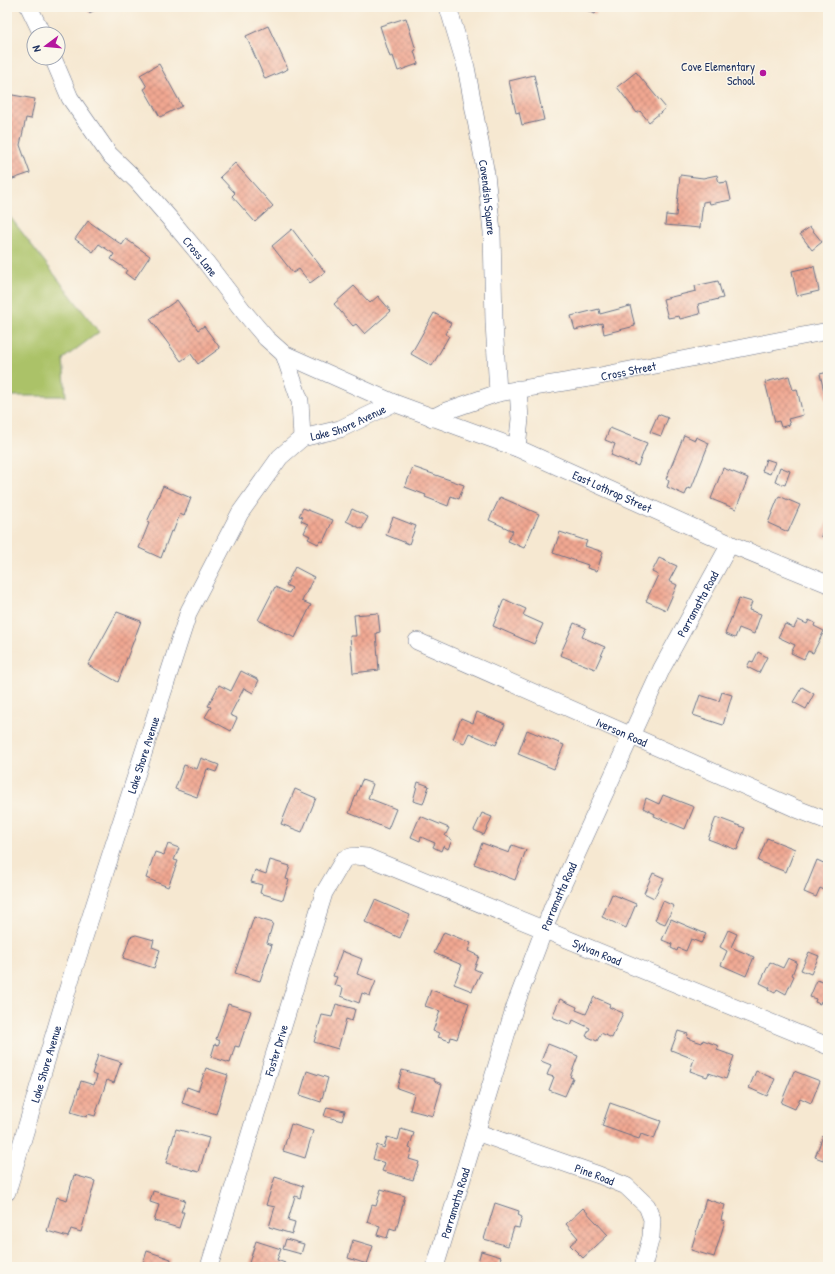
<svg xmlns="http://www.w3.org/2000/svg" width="835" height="1274" viewBox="0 0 835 1274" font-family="'Patrick Hand',sans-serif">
<defs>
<pattern id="building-cross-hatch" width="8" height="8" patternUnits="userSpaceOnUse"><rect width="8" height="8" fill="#f1a791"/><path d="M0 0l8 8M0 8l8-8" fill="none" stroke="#c2887a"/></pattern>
</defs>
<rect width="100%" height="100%" fill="#fbf7ec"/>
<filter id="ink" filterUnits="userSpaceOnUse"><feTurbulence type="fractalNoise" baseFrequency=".025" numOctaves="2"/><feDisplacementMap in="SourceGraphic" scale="8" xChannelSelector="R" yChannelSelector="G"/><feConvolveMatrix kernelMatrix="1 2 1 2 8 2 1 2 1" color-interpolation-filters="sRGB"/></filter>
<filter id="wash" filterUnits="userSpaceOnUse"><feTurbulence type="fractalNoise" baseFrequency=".012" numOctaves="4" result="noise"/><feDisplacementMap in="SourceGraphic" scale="16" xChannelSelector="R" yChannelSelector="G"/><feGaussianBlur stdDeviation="0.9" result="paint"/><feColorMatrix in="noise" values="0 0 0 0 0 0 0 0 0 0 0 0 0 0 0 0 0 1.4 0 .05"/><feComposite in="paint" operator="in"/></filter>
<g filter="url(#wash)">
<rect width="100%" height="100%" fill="#f6e8d1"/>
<path fill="#abc268" stroke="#637863" d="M7,213L99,332L63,359L66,396H7Z"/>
<g id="blocks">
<g fill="url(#building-cross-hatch)">
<path d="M86,7H101L89,13Z"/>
<path d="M581,7H598L595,14Z"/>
<path d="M406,18L416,50L414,51L418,64L398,71L393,56L390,57L380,26Z"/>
<path d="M268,26L288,69L265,79L246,36Z"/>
<path d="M159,64L182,106L160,117L144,89L147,87L140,75Z"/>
<path d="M636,72L666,108L649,122L640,111L637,113L617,87Z"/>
<path d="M534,75L544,120L522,125L519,112L516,113L509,81Z"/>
<path d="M7,94L35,99L31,119L26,118L20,145L30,173L7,181Z"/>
<path d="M235,163L273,206L255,222L232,196L235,193L220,177Z"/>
<path d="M680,175L703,178L717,175L719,183L727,182L731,200L710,204L709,201L703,202L700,228L665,225L666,215L676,216Z"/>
<path d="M88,221L122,245L126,239L150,256L134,280L125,273L127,270L111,259L114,254L99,244L93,252L75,239Z"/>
<path d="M810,227L822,242L812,250L800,234Z"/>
<path d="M292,229L325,272L310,283L299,269L293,273L272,246Z"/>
<path d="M814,266L819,291L797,296L792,271Z"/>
<path d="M718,281L723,298L698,304L700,314L680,319L679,316L668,318L663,299L696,291L695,286Z"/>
<path d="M354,286L370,303L378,296L391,311L365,334L356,324L353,326L334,304Z"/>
<path d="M177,300L198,330L204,326L220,348L198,364L191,354L181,361L150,319Z"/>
<path d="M630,306L635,326L604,334L602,323L575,330L571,316L599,309L600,314Z"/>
<path d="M434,313L451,323L445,334L449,336L432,366L411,354Z"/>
<path d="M828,372V400H826L820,374Z"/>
<path d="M789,376L793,390L797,389L803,415L788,419L790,425L781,427L779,421L775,422L765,382Z"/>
<path d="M658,414L668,418L661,436L650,432Z"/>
<path d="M610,428L647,443L638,466L611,455L615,444L605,440Z"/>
<path d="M684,435L695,440L696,437L709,443L691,489L688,488L685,495L667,487L669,481L666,479Z"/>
<path d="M766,459L775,462L770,474L762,471Z"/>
<path d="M413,467L464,485L459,499L451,496L448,506L425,497L426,495L405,487Z"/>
<path d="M780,467L790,471L785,485L775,481Z"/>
<path d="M723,468L748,478L736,509L711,499Z"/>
<path d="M163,486L191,498L184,516L180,514L173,532L171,531L161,558L139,548L149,523L147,522Z"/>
<path d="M779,496L800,505L788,532L768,523Z"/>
<path d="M500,497L539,514L524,548L508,541L513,531L489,520Z"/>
<path d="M303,508L333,520L323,542L320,541L318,544L308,539L310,536L304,533L308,524L301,521L303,517L299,516Z"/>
<path d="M352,509L368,517L362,529L346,521Z"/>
<path d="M393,517L416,526L409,544L386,535Z"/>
<path d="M828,520V539L821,536Z"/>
<path d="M560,532L587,541L585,546L603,552L597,571L587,568L588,565L553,553Z"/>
<path d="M659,558L677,566L669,581L677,585L666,610L646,601L658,575L652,572Z"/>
<path d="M295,567L314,577L302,601L311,605L295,638L258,620L275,587L289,593L292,588L286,585Z"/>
<path d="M739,598L752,602L749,610L761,614L754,634L739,628L735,638L725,634Z"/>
<path d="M504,599L526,609L523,615L543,624L534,644L493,626Z"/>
<path d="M117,612L141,621L118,682L88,665Z"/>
<path d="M378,613L380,632L376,633L379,670L353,673L350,636H356L354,615Z"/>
<path d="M798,620L807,624L809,620L815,623L814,626L824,631L813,653L808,651L804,659L791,653L795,645L778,637L785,624L794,628Z"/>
<path d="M574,623L586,628L582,637L605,647L595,669L560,655Z"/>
<path d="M758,652L767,657L759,673L747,667L750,661L753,662Z"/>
<path d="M241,671L259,680L253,693L244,688L230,715L237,718L231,731L205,717L211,707L208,706L219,685L231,691Z"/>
<path d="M802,687L814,694L806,709L793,702Z"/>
<path d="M722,692L732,695L723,725L693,715L700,695L719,701Z"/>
<path d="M477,712L505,724L496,745L469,733L464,744L453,739L461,718L473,723Z"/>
<path d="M527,730L564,745L554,769L518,754Z"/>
<path d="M201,758L219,765L216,772L207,769L197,797L175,789L184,765L197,769Z"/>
<path d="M362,780L373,784L368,798L396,809L388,829L349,813Z"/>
<path d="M418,782L429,786L423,804L413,801Z"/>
<path d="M295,789L316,798L302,832L281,824Z"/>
<path d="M663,795L694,807L685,829L654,816L655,814L643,808L646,798L659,804Z"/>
<path d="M482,813L492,817L484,835L474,830Z"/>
<path d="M420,816L449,828L445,836L452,840L448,849L443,846L441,851L433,847L435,843L421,837L420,841L411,837Z"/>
<path d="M716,817L745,828L737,850L708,839Z"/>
<path d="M767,838L795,849L786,872L758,861Z"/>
<path d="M482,843L509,853L512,845L526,850L515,880L474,864Z"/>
<path d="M168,844L179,848L174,860L178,861L168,887L146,878L155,852L164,855Z"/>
<path d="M270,860L290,866L286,879L289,880L283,900L260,893L262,885L251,882L255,870L266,874Z"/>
<path d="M817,860L828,865V892L820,888L816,897L804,892Z"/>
<path d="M653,873L664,878L654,898L644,893Z"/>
<path d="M612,894L636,904L626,928L602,917Z"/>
<path d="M375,900L410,915L400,938L365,922Z"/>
<path d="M663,901L674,906L665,924L655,920Z"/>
<path d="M254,917L273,923L267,943L272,945L260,981L235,973Z"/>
<path d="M671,919L706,934L701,943L691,939L686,951L678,948L677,951L671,948L672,944L662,940Z"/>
<path d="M728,930L737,934L731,947L754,957L746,976L721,965L727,951L720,947Z"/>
<path d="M444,932L471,943L468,951L479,956L474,969L481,972L472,991L454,984L462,965L434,953Z"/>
<path d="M136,935L154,940L152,947L160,950L154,968L123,958L130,937Z"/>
<path d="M342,951L362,959L357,974L376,981L370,996L362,993L359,1003L341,996L343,988L334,985L337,977L333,976Z"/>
<path d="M809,952L819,956L811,974L801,970Z"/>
<path d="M788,958L797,962L792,975L794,976L786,994L777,989L775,993L769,990L770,988L760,983L770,962L783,968Z"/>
<path d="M817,980L828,984V1007L825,1005V1003L821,1001L820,1004L815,1002L816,999L810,997Z"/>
<path d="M431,990L469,1003L457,1039L451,1037L450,1041L438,1037L440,1033L433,1031L440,1011L425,1006Z"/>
<path d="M594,997L610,1004L609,1007L623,1013L612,1038L601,1033L597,1041L586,1036L590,1028L573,1020L571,1025L552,1017L560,999L577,1007L576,1010L586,1014Z"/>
<path d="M228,1004L251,1011L239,1047L235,1046L230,1063L211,1057L215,1044L218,1045L220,1041L216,1039Z"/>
<path d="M336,1004L355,1009L352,1021L346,1019L338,1049L314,1042L322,1015L332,1017Z"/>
<path d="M678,1031L688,1034L687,1038L702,1043L703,1040L719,1046L717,1050L734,1056L726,1079L709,1073L707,1077L690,1071L694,1059L671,1050Z"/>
<path d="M548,1044L578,1056L570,1077L573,1078L565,1096L549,1090L554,1077L547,1075L551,1065L541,1061Z"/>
<path d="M98,1055L121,1062L114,1083L107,1080L95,1116L88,1114L87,1117L71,1112L81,1081L94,1085L97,1076L92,1074Z"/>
<path d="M206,1068L228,1075L216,1114L182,1103L187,1087L198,1091Z"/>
<path d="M402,1070L435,1079L434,1081L442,1084L433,1116L410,1110L414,1094L397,1088Z"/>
<path d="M307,1071L328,1078L321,1102L300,1095Z"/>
<path d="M756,1071L775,1079L767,1096L749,1088Z"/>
<path d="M794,1071L820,1081L811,1103L800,1098L795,1109L781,1103Z"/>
<path d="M610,1103L661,1121L654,1139L641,1134L639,1139L602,1126Z"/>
<path d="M327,1107L345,1111L342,1121L324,1116Z"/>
<path d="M291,1124L313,1131L305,1158L283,1151Z"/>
<path d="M176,1129L209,1138L199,1172L166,1163Z"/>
<path d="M401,1129L414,1133L409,1148L412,1149L409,1159L419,1162L413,1180L382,1171L385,1163L373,1159L377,1145L384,1148L387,1137L398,1140Z"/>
<path d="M823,1136L828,1138V1148L823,1160L815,1157Z"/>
<path d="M74,1175L95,1181L81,1232L71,1229L68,1237L47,1231L57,1197L67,1200Z"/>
<path d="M275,1177L303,1186L300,1198L295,1196L288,1220L295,1222L292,1234L269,1227L275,1207L266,1205Z"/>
<path d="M381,1189L405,1196L396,1230L390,1228L387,1238L377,1235L380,1226L367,1222L372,1205L376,1206Z"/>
<path d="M153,1191L185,1200L181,1212H184L179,1228L154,1221L159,1205L150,1202Z"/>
<path d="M706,1199L725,1205L721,1220L725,1221L714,1257L691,1250Z"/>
<path d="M495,1203L519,1211L518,1215L522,1217L519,1228L514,1227L508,1246L484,1239Z"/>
<path d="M583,1208L608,1235L583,1258L570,1245L578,1238L566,1224Z"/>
<path d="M286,1239L304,1244L301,1254L283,1249Z"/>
<path d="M353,1240L373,1246L367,1264L348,1258Z"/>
<path d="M256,1241L281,1249L277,1260L285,1263L283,1267H253L248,1266Z"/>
<path d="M147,1251L171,1259L169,1267H142Z"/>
<path d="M481,1251L501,1257L498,1267H480L477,1266Z"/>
</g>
</g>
</g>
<g filter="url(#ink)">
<use href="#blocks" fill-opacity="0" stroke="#687086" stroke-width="1"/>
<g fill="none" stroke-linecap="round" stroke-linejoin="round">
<defs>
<g id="street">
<path d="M29,7L42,34"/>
<path id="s1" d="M448,7L466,67L486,174L492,232L494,322L498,393"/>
<path id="s2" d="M53,58L70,98L109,154L138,182L170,219L205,261L244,312L266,338L284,354L394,403L517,448L730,544L828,584"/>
<path d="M284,354L300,401L302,438"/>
<path id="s3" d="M432,418L446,411L498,393L595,377L828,331"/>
<path d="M517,448L520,419L518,389"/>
<path id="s4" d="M417,641L797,809L828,821"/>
<path id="s5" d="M476,1132L599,1175L626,1186L647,1206L652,1219L651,1237L643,1267"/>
<path id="s6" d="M7,1192L71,978L189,611L240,513L280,457L302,438L340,429L394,403"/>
<path id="s7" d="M209,1267L324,893L344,859L354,856L367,857L828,1046"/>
<path id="s8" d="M435,1267L515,1006L553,906L662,668L730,544"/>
</g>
</defs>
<use href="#street" stroke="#687086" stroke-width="18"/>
<use href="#street" stroke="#fff" stroke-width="17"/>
</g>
</g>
<circle fill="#b5179e" stroke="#fbf7ec" stroke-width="1.5" cx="763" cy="73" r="4"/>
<g text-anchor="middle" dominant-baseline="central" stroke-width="3" stroke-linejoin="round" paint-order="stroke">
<g font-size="12" fill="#1b2f5e" stroke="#fbf7ec" text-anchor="end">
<text x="755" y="66">Cove Elementary<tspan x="755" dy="14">School</tspan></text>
</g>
<g font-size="12" fill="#1b2f5e" stroke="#fbf7ec">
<text stroke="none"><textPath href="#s1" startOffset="195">Cavendish Square</textPath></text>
<text stroke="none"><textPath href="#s2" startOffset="249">Cross Lane</textPath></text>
<text stroke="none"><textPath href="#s3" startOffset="203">Cross Street</textPath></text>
<text stroke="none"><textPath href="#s6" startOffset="866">Lake Shore Avenue</textPath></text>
<text stroke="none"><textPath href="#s2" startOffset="734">East Lothrop Street</textPath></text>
<text stroke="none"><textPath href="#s8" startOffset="715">Parramatta Road</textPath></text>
<text stroke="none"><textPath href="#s4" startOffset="224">Iverson Road</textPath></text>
<text stroke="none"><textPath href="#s6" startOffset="458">Lake Shore Avenue</textPath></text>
<text stroke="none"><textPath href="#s8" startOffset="391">Parramatta Road</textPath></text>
<text stroke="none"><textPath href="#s7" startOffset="703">Sylvan Road</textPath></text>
<text stroke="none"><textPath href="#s7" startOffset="227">Foster Drive</textPath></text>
<text stroke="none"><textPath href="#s6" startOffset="134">Lake Shore Avenue</textPath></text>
<text stroke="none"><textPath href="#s5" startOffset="126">Pine Road</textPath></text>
<text stroke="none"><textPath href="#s8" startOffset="67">Parramatta Road</textPath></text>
</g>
</g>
<rect width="835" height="1274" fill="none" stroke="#fbf7ec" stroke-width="24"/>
<g transform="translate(46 46) rotate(254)"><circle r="19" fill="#fbf7ec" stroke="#a1a7b3"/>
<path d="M0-3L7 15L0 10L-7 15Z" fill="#b5179e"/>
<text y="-6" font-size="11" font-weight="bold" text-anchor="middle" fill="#1b2f5e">N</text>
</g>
</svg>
